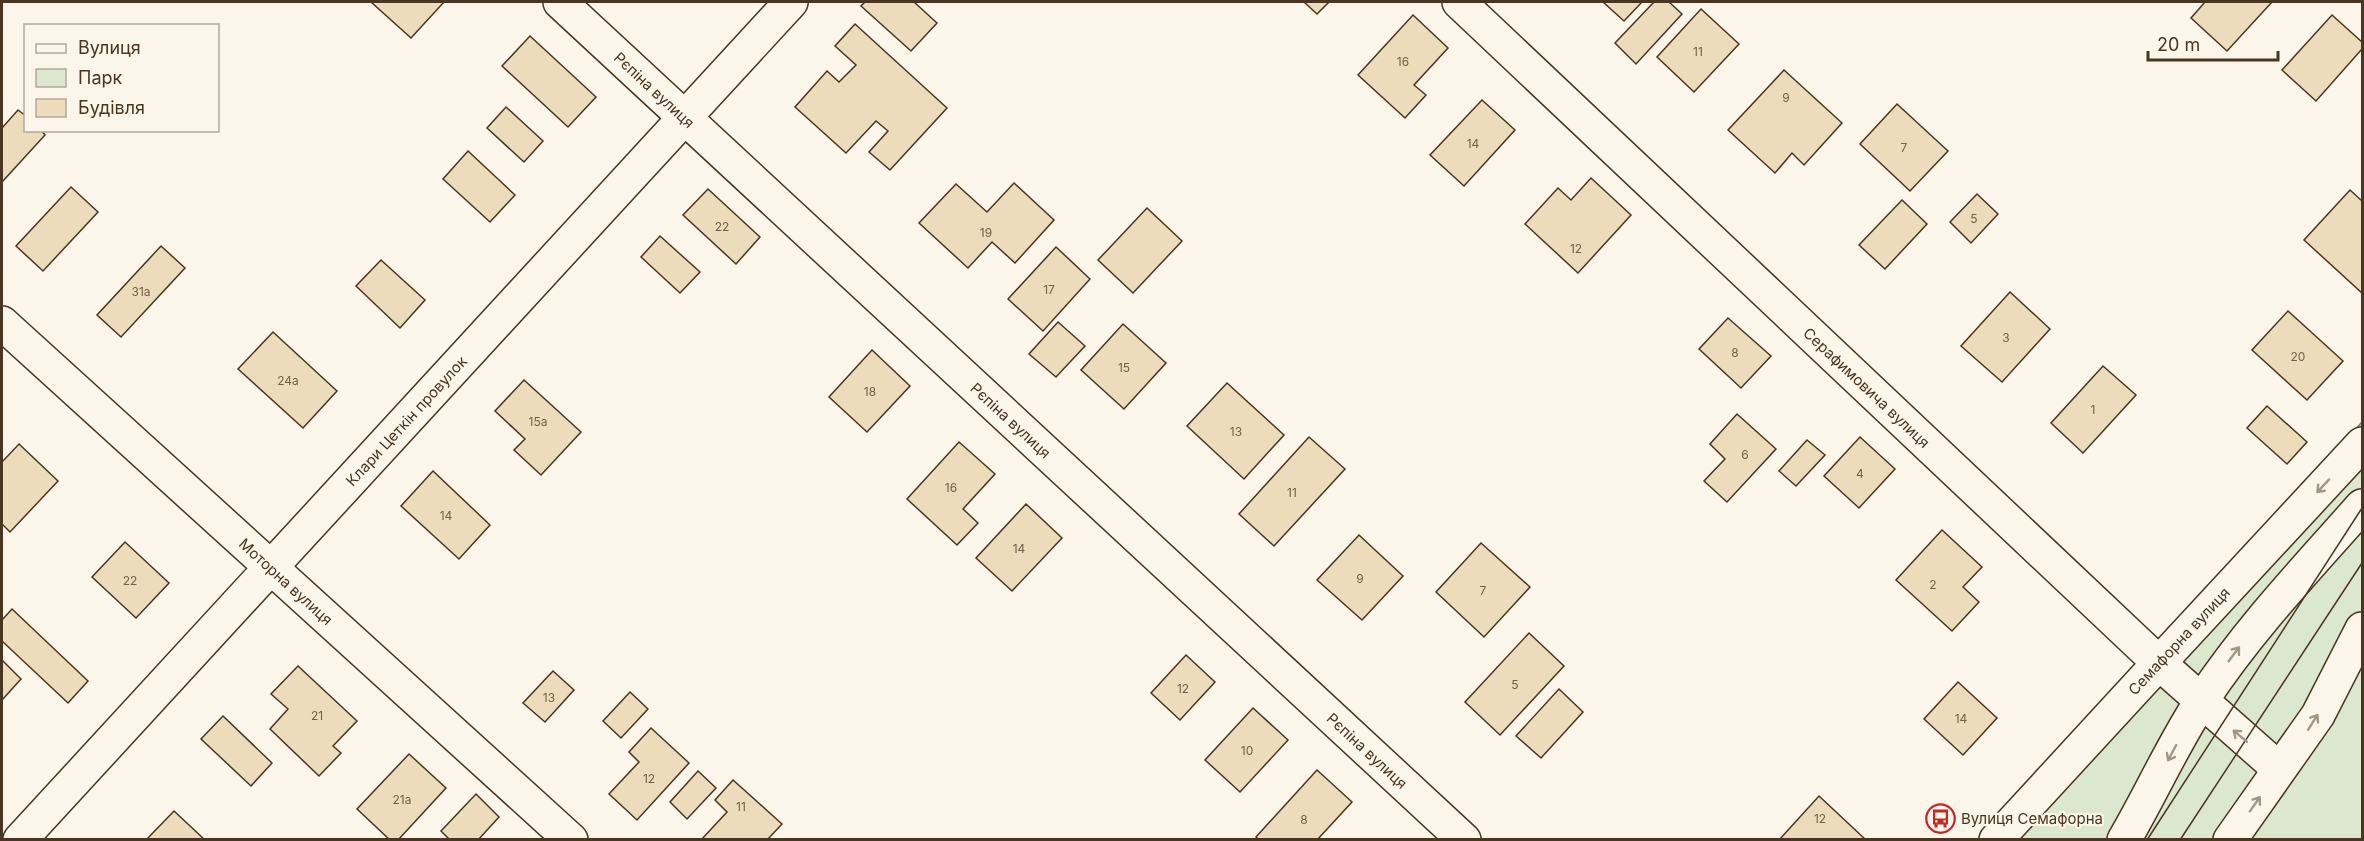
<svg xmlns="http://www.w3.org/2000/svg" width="2364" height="841" viewBox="0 0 2364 841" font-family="Inter,sans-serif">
<rect width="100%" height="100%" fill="#fbf6e9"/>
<path fill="#dce7d0" stroke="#887966" stroke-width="1.5" d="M2362,422V839H1995Z"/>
<g fill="#ecdcbc" stroke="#4a3520" stroke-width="1.5">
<path d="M371,2H444L411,38Z"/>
<path d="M865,2H914L937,23L911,51L861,6Z"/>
<path d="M1304,2H1329L1317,14Z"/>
<path d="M1603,2H1642L1624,21Z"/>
<path d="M1654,2H1669L1682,14L1636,64L1615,43Z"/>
<path d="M2205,2H2272L2227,51L2191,18Z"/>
<path d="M1701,9L1739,44L1694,92L1657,57Z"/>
<path d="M1413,15L1448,48L1414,85L1426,95L1405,118L1358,75Z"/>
<path d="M2332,15L2362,42V49L2316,101L2282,70Z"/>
<path d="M855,24L947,108L890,170L869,152L888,131L876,121L846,153L795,107L827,71L839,82L856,65L835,46Z"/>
<path d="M530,36L596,97L568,127L502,66Z"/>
<path d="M1784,70L1842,123L1804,165L1792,153L1775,173L1728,130Z"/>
<path d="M1482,100L1515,130L1464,186L1430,155Z"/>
<path d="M1897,104L1948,151L1910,191L1860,144Z"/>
<path d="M506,107L543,141L524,162L487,128Z"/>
<path d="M18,110L26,116V130H41L45,135L2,182V128Z"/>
<path d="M468,151L515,195L490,222L443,179Z"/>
<path d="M1591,178L1631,215L1578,273L1525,224L1558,188L1571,200Z"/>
<path d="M1014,183L1054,220L1015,263L992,242L968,268L919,223L956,184L987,212Z"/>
<path d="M71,187L98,212L43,271L16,246Z"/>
<path d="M708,189L760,237L736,264L683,215Z"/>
<path d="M2350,190L2362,201V293L2304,240Z"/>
<path d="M1977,194L1998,214L1971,243L1950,222Z"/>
<path d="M1902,200L1927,224L1885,269L1859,245Z"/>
<path d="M1147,208L1182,241L1133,293L1098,260Z"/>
<path d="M660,236L700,272L680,293L641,257Z"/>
<path d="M161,246L185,268L121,337L97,315Z"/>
<path d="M1056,247L1090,279L1043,331L1008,299Z"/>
<path d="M381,260L425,300L400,328L356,286Z"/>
<path d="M2010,292L2050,329L2002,382L1961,346Z"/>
<path d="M2288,311L2343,361L2307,400L2252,350Z"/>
<path d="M1728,318L1771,356L1741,388L1699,349Z"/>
<path d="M1058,322L1085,346L1056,377L1029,354Z"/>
<path d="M1123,324L1166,363L1124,409L1081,370Z"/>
<path d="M273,332L337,391L303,428L238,369Z"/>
<path d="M872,350L910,386L867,432L829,397Z"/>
<path d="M2103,366L2136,395L2083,453L2051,423Z"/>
<path d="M524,380L581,432L541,475L514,450L525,439L495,411Z"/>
<path d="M1227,383L1284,435L1244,479L1187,426Z"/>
<path d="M2267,406L2307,442L2287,464L2247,428Z"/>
<path d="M1737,414L1776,449L1727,502L1704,481L1725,459L1710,444Z"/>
<path d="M1309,437L1345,469L1274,546L1239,514Z"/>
<path d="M1860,437L1895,469L1859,508L1824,476Z"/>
<path d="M1807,440L1825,455L1796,486L1779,471Z"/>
<path d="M959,442L995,474L963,509L978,523L957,545L907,499Z"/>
<path d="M19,444L58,481L10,532L2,524V462Z"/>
<path d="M433,471L490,525L459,559L401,506Z"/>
<path d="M1026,504L1062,538L1012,591L976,558Z"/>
<path d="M1942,530L1982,567L1963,587L1979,602L1952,631L1896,580Z"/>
<path d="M1359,535L1403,576L1362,620L1317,580Z"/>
<path d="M125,542L169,583L136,618L92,577Z"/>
<path d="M1481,543L1530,587L1484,637L1436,592Z"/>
<path d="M12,609L88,681L68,703L2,641V620Z"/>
<path d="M1529,633L1564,666L1500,735L1465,702Z"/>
<path d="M1186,655L1215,682L1180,720L1151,693Z"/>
<path d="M2,660L21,679L2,700Z"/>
<path d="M298,666L357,721L333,746L341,753L319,776L270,729L288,709L271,694Z"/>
<path d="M553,671L574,690L545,722L523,703Z"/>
<path d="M1958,682L1997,718L1963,755L1924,719Z"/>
<path d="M1559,689L1583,712L1541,758L1516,736Z"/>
<path d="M630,692L648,709L621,738L603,721Z"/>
<path d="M1253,708L1288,740L1240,792L1205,760Z"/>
<path d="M223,716L272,763L251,786L201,739Z"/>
<path d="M651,728L689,763L637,820L609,794L639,762L629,752Z"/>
<path d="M409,754L446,788L398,840H390L357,809Z"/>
<path d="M1317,770L1352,802L1317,840H1259L1256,837Z"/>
<path d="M698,771L716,788L687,819L670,802Z"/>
<path d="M733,780L782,824L767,840H701L727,812L715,800Z"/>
<path d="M476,794L499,817L478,840H450L441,831Z"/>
<path d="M1819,796L1866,840H1779Z"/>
<path d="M174,811L205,840H146Z"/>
</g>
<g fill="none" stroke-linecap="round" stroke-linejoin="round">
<defs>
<g id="minor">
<path id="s1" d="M560,2L1464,840"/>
<path id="s2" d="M2,323L571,840"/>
<path id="s3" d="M20,840L791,2"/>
</g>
<g id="tertiary">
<path id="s4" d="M1459,2L2159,663L1996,840"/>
</g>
<g id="secondary">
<path d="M2279,769L2159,663L2362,444"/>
<path d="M2124,840C2151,794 2173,744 2202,700C2249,629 2306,569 2362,506"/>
<path d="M2230,840L2318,715L2362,629"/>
</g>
</defs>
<use href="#minor" stroke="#4a3520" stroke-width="36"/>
<use href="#tertiary" stroke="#4a3520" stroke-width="36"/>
<use href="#secondary" stroke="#4a3520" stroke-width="36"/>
<use href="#minor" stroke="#fbf6e9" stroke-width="33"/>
<use href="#tertiary" stroke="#fbf6e9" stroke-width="33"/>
<use href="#secondary" stroke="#fbf6e9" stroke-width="33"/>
<g stroke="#4a3520" stroke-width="1.5">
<path d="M2147,840L2362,508"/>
<path d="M2180,840L2362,563"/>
</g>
</g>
<defs><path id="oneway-shaft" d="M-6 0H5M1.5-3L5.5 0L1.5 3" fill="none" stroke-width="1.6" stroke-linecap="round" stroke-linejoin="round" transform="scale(1.5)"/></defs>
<g stroke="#a29684">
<use href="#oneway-shaft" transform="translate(2323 486) rotate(133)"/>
<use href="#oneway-shaft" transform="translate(2234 654) rotate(-53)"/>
<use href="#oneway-shaft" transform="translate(2313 722) rotate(-58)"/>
<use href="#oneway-shaft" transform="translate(2240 736) rotate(-140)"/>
<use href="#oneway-shaft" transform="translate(2172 753) rotate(118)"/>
<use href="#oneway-shaft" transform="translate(2255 804) rotate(-55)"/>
</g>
<defs>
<symbol id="bus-ring" viewBox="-11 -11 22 22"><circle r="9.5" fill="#fbf6e9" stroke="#c62828" stroke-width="1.5"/><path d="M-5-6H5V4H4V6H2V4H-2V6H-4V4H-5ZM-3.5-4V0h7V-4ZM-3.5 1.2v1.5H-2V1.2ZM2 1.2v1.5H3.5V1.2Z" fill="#c62828"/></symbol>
</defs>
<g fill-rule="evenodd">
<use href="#bus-ring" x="1924" y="802" width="33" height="33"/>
</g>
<g text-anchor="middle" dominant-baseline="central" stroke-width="4.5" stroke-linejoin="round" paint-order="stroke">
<g font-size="12" fill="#725f47">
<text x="1698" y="51">11</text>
<text x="1403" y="61">16</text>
<text x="1786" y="97">9</text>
<text x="1473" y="143">14</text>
<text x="1904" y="147">7</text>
<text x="1974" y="218">5</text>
<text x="722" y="226">22</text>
<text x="986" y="232">19</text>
<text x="1576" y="248">12</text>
<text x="1049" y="289">17</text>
<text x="141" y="291">31а</text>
<text x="2006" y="337">3</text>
<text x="1735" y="352">8</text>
<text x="2298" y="356">20</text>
<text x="1124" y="367">15</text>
<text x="288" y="380">24а</text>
<text x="870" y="391">18</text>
<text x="2093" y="409">1</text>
<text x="538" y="421">15а</text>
<text x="1236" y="431">13</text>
<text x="1745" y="454">6</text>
<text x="1860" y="473">4</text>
<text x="951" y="487">16</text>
<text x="1292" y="492">11</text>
<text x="446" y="515">14</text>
<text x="1019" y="548">14</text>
<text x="1360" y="578">9</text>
<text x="130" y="580">22</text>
<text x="1933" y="584">2</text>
<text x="1483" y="590">7</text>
<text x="1515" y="684">5</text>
<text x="1183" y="688">12</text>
<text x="549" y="697">13</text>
<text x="317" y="715">21</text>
<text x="1961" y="718">14</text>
<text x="1247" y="750">10</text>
<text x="649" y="778">12</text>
<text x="402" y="799">21а</text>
<text x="741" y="806">11</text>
<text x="1820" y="818">12</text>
<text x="1304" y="819">8</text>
</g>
<g font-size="15" fill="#4a3520" stroke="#fbf6e9">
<text stroke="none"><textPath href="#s1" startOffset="129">Рєпіна вулиця</textPath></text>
<text stroke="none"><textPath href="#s4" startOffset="561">Серафимовича вулиця</textPath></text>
<text stroke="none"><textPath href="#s3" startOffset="570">Клари Цеткін провулок</textPath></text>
<text stroke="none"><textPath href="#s1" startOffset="615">Рєпіна вулиця</textPath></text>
<text stroke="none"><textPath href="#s2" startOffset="384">Моторна вулиця</textPath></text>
<text transform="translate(2179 641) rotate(-47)">Семафорна вулиця</text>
<text stroke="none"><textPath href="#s1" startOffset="1101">Рєпіна вулиця</textPath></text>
</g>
<g font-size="15" fill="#4a3520" stroke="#fbf6e9" text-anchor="start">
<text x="1961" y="818">Вулиця Семафорна</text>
</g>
</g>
<rect width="2364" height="841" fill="none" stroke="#4a3520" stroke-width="6"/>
<rect x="24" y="24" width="195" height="108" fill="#fbf6e9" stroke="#b4a999" stroke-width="1.5"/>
<rect x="36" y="44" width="30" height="9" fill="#fbf6e9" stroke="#b4a999" stroke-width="1.5"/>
<text x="78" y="54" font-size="18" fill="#4a3520">Вулиця</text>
<rect x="36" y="69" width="30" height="18" fill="#dce7d0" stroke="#b4a999" stroke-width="1.5"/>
<text x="78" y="84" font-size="18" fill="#4a3520">Парк</text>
<rect x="36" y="99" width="30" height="18" fill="#ecdcbc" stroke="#b4a999" stroke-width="1.5"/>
<text x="78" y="114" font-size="18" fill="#4a3520">Будівля</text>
<path d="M2148 51v9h130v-9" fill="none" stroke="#4a3520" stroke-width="3"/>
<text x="2157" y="51" font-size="18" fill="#4a3520" stroke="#fbf6e9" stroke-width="4.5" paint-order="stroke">20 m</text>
</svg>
